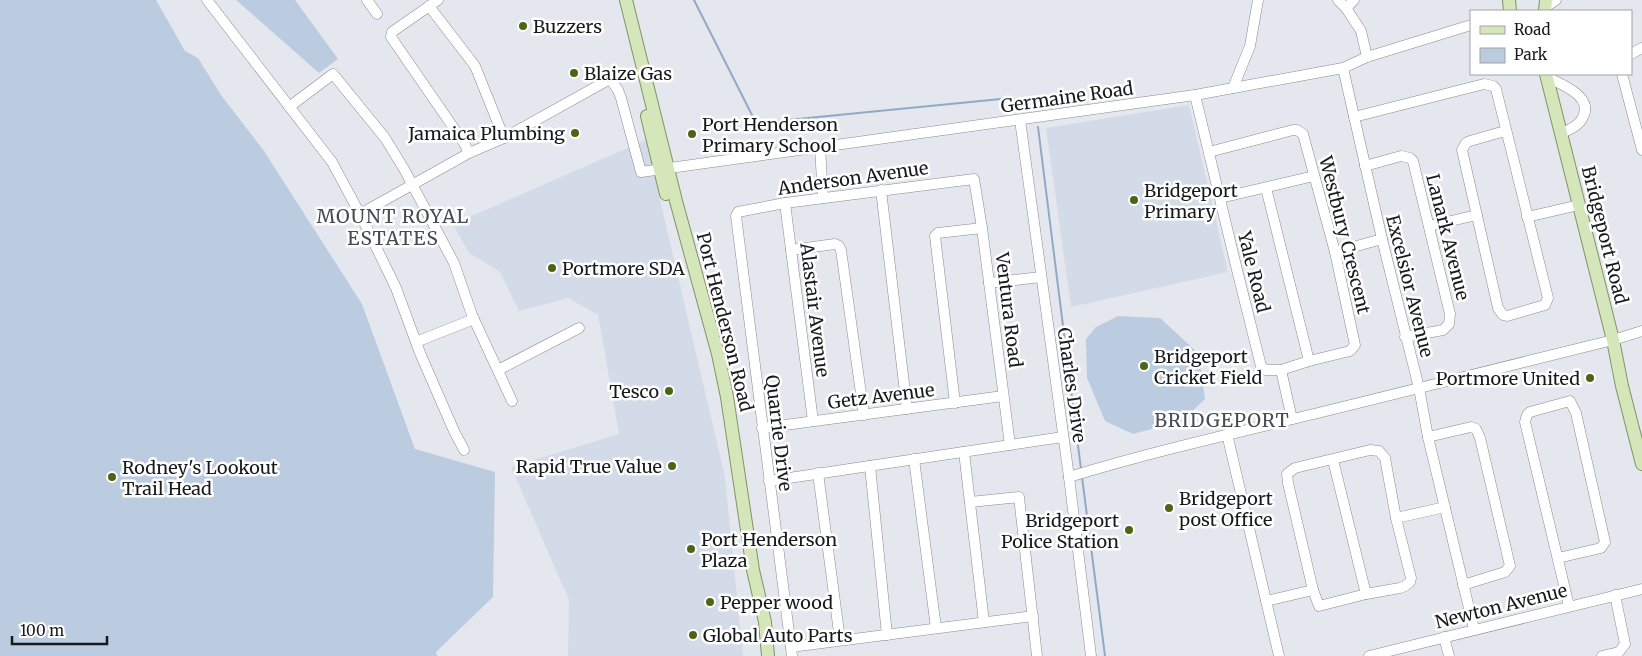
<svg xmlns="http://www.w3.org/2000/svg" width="1642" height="656" viewBox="0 0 1642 656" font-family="Merriweather,serif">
<rect width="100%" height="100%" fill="#e4e8ee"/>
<g fill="#d2dbe7">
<path d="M1189,105L1228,272L1071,307L1046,128Z"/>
<path d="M646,140L725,477L743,656H568L569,600L511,467L619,434L598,315L568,298L519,311L500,272L469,253L453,224Z"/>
</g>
<g fill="#bccce0">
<path d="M0,0H156L185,51L198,58L221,95L264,151L362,304L415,449L495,472L493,597L436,652L437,656H0Z"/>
<path d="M236,0H295L338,59L319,73Z"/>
<path d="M1118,316L1160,318L1199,354L1205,399L1182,421L1133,434L1105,421L1087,378L1086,339L1096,327Z"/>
</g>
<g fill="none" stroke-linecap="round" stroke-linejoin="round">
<g stroke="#91a9c7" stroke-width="2">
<path d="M694,0L756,123L1011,98L1030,107"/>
<path d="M1038,127L1081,469"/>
<path d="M1082,477L1105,656"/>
</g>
<defs>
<g id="minor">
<path d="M207,0L332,162L360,214L396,288L420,353L454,431L464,450"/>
<path d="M367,0L377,14"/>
<path d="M438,0L392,32L391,37L464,143L469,153"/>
<path d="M1338,0L1346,8L1361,31L1367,57"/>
<path d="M429,6L475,66L504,138"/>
<path d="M1546,7L1556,0"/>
<path d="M1346,8L1354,0"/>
<path d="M1631,54L1642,48"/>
<path d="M1343,68L1382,239L1419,388L1428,437L1474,629"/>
<path d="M1622,74L1642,150"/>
<path d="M1547,77C1560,84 1594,96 1583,117C1579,126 1570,130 1561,133"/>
<path d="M1233,88L1250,46L1258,0"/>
<path d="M1195,95L1238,274L1261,366L1266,370H1281L1309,361L1350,351L1355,345L1335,252L1303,134L1297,130H1293L1209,152"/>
<path d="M289,107L333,74L385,138L404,169L454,263L472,315L512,401"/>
<path d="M1354,117L1484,84L1493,86L1496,89L1548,298L1545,305L1507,316L1503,315L1498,308L1462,150L1466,143L1470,141L1505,131"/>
<path d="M1020,120L1069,477L1091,656"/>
<path d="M820,147L823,198"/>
<path d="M1365,166L1401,156L1410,158L1413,161L1450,314L1449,324L1443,330L1405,337"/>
<path d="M1266,188L1309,361"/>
<path d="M881,190L907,409"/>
<path d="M1220,198L1314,176"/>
<path d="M785,203L813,421"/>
<path d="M360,214L469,153L504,138L610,79L618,90L621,98L641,172L1195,95L1343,68L1367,57L1471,25"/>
<path d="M1527,217L1579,205"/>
<path d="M1429,226L1477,215"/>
<path d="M791,250L835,244L839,246L841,250L864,415"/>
<path d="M1335,252L1382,239"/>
<path d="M989,283L1041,277"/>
<path d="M416,342L474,319"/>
<path d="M498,370L579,328"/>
<path d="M1281,370L1292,419"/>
<path d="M955,403L935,236L938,233L982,228"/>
<path d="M762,428L1003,396"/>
<path d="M1227,434L1279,656"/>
<path d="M1428,437L1471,427L1476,429L1480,438L1510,566L1505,572L1463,585"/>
<path d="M1370,450L1379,451L1385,458L1396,518L1411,578L1410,582L1405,586L1400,588L1366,594L1319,606L1313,590L1288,483L1287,474L1295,468Z"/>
<path d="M964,452L984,622"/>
<path d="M914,459L936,628"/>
<path d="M1333,460L1366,594"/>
<path d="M870,466L887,635"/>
<path d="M818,473L840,640"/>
<path d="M1069,477C1151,452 1235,433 1318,413C1417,389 1515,364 1613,340L1642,331"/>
<path d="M769,481L1063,437"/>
<path d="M970,502L1019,497L1037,656"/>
<path d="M1396,518L1445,507"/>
<path d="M1558,558L1601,548L1605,542L1576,413L1570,401L1530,412L1527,415L1525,422L1569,606"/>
<path d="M1266,601L1313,590"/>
<path d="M1444,637L1449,656"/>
<path d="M791,647L1033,616"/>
<path d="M792,656L736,216L738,212L785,203L974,179L982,228L1010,445"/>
<path d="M1369,656L1642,589"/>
<path d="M1602,656L1619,652L1625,644L1615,595"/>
</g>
<g id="major">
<path d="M626,0L676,201L718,354L727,397L753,570L765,622L768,656"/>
<path d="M1509,0L1510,11"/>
<path d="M1545,11L1546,0"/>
<path d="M1546,74L1613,340L1622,386L1642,464"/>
<path d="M647,116L666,194"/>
</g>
</defs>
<use href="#minor" stroke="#878b91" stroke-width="11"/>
<use href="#major" stroke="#819365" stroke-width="14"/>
<use href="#minor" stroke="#fff" stroke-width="10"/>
<use href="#major" stroke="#d6e6bb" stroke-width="12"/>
</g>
<g fill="#4c6413" stroke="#fff" stroke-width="2">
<circle cx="523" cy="26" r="5"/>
<circle cx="574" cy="73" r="5"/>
<circle cx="575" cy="133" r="5"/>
<circle cx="692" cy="134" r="5"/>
<circle cx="1134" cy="200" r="5"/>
<circle cx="552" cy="268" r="5"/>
<circle cx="1144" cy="366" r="5"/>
<circle cx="1590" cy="378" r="5"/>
<circle cx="669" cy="391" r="5"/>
<circle cx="672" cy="466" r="5"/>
<circle cx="112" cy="477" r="5"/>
<circle cx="1169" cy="508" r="5"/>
<circle cx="1129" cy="530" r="5"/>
<circle cx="691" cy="549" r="5"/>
<circle cx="710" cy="602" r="5"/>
<circle cx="693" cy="635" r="5"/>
</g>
<g text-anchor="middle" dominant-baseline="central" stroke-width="5" stroke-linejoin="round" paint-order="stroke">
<g font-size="18" fill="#17191b" stroke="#fff" text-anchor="start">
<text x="533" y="26">Buzzers</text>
<text x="584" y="73">Blaize Gas</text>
<text x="702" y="124">Port Henderson<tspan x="702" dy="21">Primary School</tspan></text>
<text x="565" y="133" text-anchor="end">Jamaica Plumbing</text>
<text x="1144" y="190">Bridgeport<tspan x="1144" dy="21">Primary</tspan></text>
<text x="562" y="268">Portmore SDA</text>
<text x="1154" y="356">Bridgeport<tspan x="1154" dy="21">Cricket Field</tspan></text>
<text x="1580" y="378" text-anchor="end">Portmore United</text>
<text x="659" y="391" text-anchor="end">Tesco</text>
<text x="662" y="466" text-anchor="end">Rapid True Value</text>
<text x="122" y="467">Rodney's Lookout<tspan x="122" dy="21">Trail Head</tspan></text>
<text x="1179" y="498">Bridgeport<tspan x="1179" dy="21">post Office</tspan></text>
<text x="1119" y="520" text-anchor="end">Bridgeport<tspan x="1119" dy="21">Police Station</tspan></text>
<text x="701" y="539">Port Henderson<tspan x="701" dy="21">Plaza</tspan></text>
<text x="720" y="602">Pepper wood</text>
<text x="703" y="635">Global Auto Parts</text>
</g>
<g font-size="18" fill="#17191b" stroke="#fff">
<text transform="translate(1067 97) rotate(-8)">Germaine Road</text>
<text transform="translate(853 178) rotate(-8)">Anderson Avenue</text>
<text transform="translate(1345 235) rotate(76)">Westbury Crescent</text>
<text transform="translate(1605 235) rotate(76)">Bridgeport Road</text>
<text transform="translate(1448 237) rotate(76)">Lanark Avenue</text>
<text transform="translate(1254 272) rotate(76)">Yale Road</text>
<text transform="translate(1410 286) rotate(76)">Excelsior Avenue</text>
<text transform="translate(815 310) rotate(83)">Alastair Avenue</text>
<text transform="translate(1009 310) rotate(83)">Ventura Road</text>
<text transform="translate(725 322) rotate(76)">Port Henderson Road</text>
<text transform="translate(1072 385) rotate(82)">Charles Drive</text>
<text transform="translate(881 396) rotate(-7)">Getz Avenue</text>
<text transform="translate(779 433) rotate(83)">Quarrie Drive</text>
<text transform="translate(1501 606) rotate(-14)">Newton Avenue</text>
</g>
<g font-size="19" letter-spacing="1" fill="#484c50" stroke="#fff">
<text x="393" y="216">MOUNT ROYAL<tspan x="393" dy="22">ESTATES</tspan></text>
<text x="1222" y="420">BRIDGEPORT</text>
</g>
</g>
<rect x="1470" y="10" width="162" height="65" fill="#ffffff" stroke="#a2a3a4"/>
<rect x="1480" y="26" width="25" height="8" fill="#d6e6bb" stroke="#a2a3a4"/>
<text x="1514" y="35" font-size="15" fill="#17191b">Road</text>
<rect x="1480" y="48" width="25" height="15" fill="#bccce0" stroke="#a2a3a4"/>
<text x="1514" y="60" font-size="15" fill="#17191b">Park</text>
<path d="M12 636v8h95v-8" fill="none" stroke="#17191b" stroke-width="2.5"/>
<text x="20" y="636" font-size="15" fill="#17191b" stroke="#ffffff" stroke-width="4" paint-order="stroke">100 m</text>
</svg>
